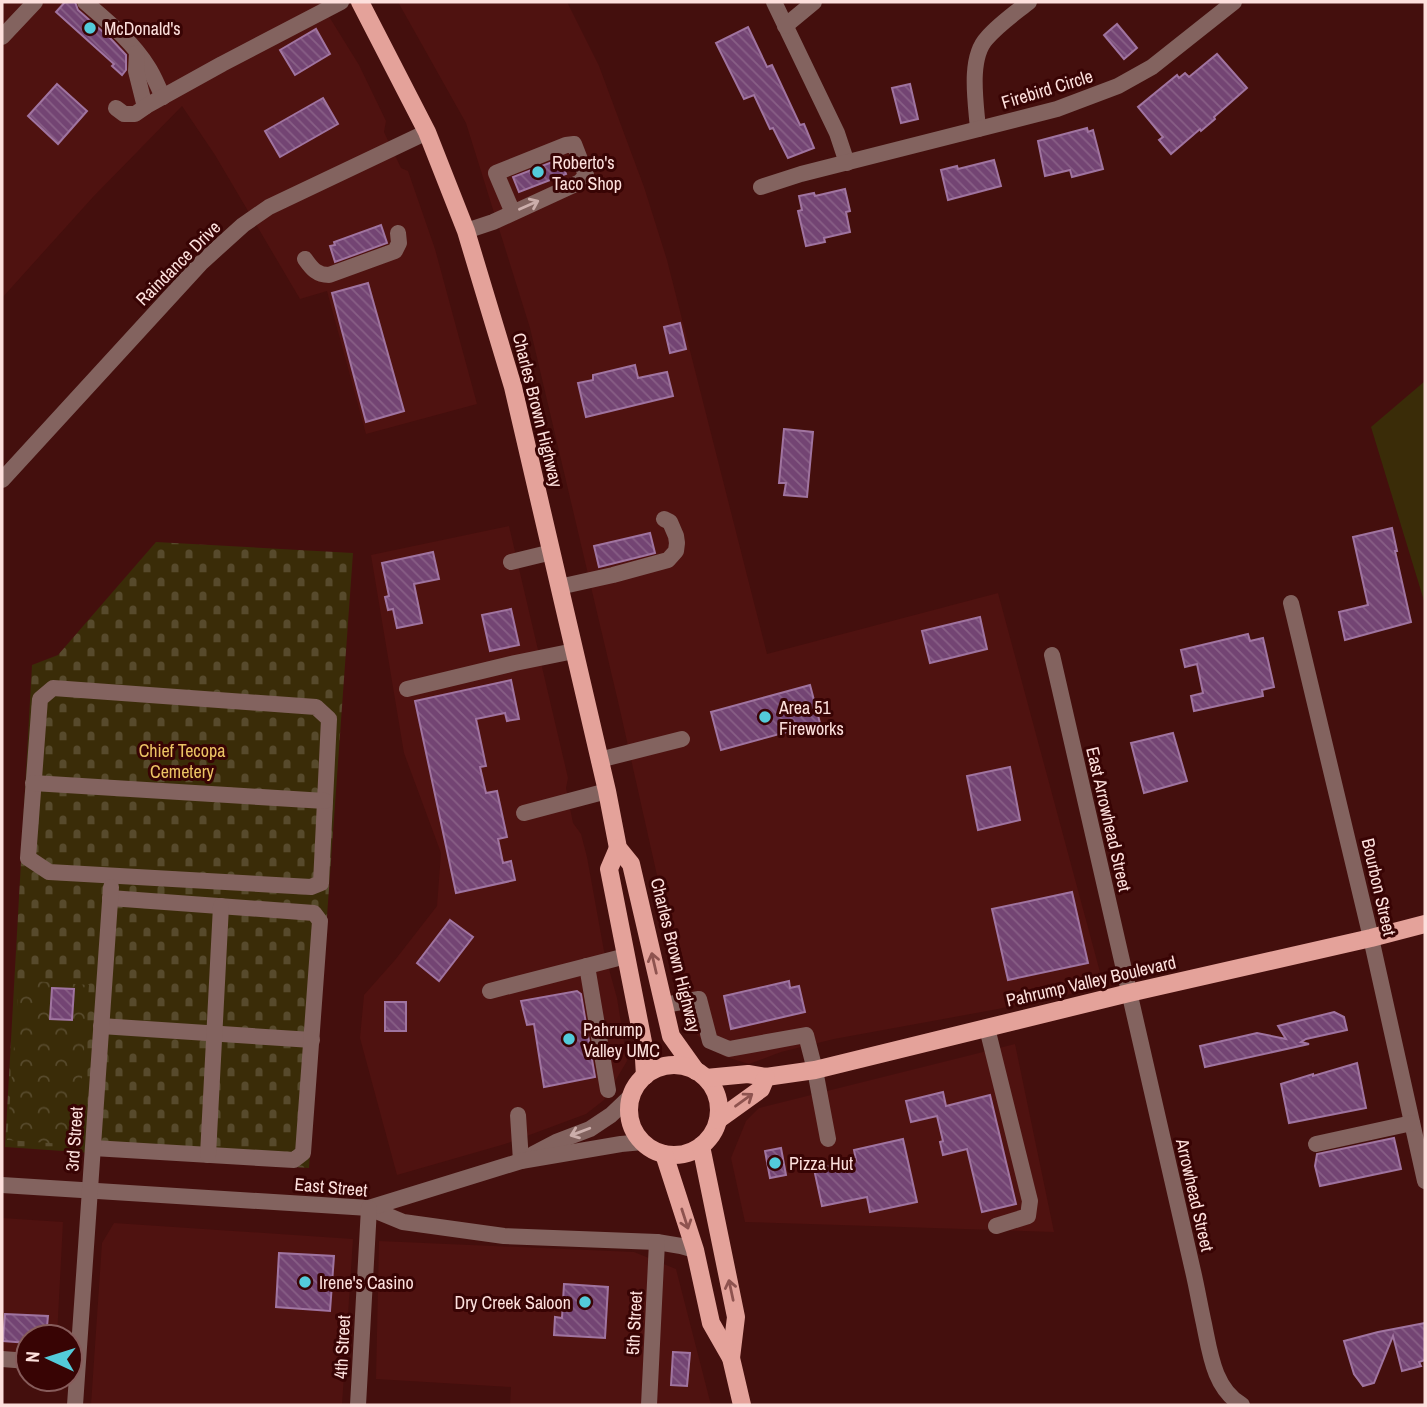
<svg xmlns="http://www.w3.org/2000/svg" width="1427" height="1407" viewBox="0 0 1427 1407" font-family="'Archivo Narrow',sans-serif">
<defs>
<pattern id="cemetery-stones" width="16" height="16" patternUnits="userSpaceOnUse" patternTransform="scale(1.75)"><rect width="16" height="16" fill="#3a2c08"/><path d="M2 7V4a2 2 0 0 1 4 0v3zM10 15v-3a2 2 0 0 1 4 0v3z" fill="#574a2c"/></pattern>
<pattern id="park-crowns" width="20" height="18" patternUnits="userSpaceOnUse" patternTransform="scale(1.75)"><rect width="20" height="18" fill="#3a2c08"/><path d="M2 6a3 3 0 1 1 6 0M12 15a3 3 0 1 1 6 0" fill="none" stroke="#574a2c"/></pattern>
<pattern id="building-back-hatch" width="6" height="6" patternUnits="userSpaceOnUse" patternTransform="scale(1.75)"><rect width="6" height="6" fill="#734473"/><path d="M-1 5l2 2M0 0l6 6M5-1l2 2" fill="none" stroke="#885f86"/></pattern>
</defs>
<rect width="100%" height="100%" fill="#440f0d"/>
<g fill="#4f1210">
<path d="M2,2H320L359,65L386,121L384,132L401,168L408,171L435,249L477,404L366,434L327,291L300,299L215,155L182,106L93,197L2,298Z"/>
<path d="M398,2H567L599,66L644,187L667,260L767,654L998,593L1104,987L998,1009L834,1039L781,1052L749,1064L723,1056L697,1035L682,987L620,710L530,328L466,123Z"/>
<path d="M509,526L568,778L566,788L573,823L581,834L587,857L604,951L617,998L627,1061L604,1100L586,1114L505,1144L397,1175L360,1038L364,995L395,960L437,906L441,853L404,753L371,555Z"/>
<path d="M1015,1044L1054,1232L745,1222L731,1158L746,1121L759,1108Z"/>
<path d="M2,1218L63,1222L57,1337H28V1354L2,1353Z"/>
<path d="M114,1223L353,1239L342,1405H91L102,1243Z"/>
<path d="M379,1241L634,1252L676,1269L711,1405H510L511,1387L376,1379Z"/>
</g>
<path fill="#3a2c08" d="M1425,381V604L1371,427Z"/>
<path fill="url(#cemetery-stones)" d="M156,542L353,553L309,1168L5,1147L32,665L58,655Z"/>
<path fill="url(#park-crowns)" d="M19,980L89,985L77,1145L7,1140Z"/>
<g fill="url(#building-back-hatch)" stroke="#a074a0" stroke-width="2">
<path d="M65,2H75L78,10L111,39L126,55V70L122,75L112,66L114,64L56,12Z"/>
<path d="M1117,24L1137,48L1124,59L1104,35Z"/>
<path d="M748,27L767,67L772,65L800,125L804,124L814,148L788,158L773,128L770,129L754,95L744,99L716,43Z"/>
<path d="M316,29L330,54L295,75L280,50Z"/>
<path d="M1217,54L1247,88L1214,117L1215,119L1201,131L1200,129L1171,154L1159,140L1163,137L1138,107L1177,75L1179,78L1185,73L1189,77Z"/>
<path d="M57,84L87,111L58,144L28,116Z"/>
<path d="M910,84L918,119L901,123L892,88Z"/>
<path d="M323,98L338,124L280,157L265,131Z"/>
<path d="M1087,128L1088,132L1093,130L1103,169L1072,177L1070,170L1045,176L1038,141Z"/>
<path d="M560,159L566,174L519,192L513,177Z"/>
<path d="M994,160L1001,186L948,200L941,170L957,166L958,169Z"/>
<path d="M845,189L850,211L846,212L850,232L824,238L825,242L806,246L798,211L802,210L799,196L814,193L815,196Z"/>
<path d="M381,225L387,243L335,262L330,246L335,245L334,242Z"/>
<path d="M368,283L404,411L366,422L332,293Z"/>
<path d="M680,323L686,349L670,353L664,327Z"/>
<path d="M635,365L638,378L667,372L673,396L586,417L578,383L593,380V375Z"/>
<path d="M784,429L813,432L807,497L784,495L786,483H779Z"/>
<path d="M1392,528L1397,551H1395L1411,622L1345,640L1339,612L1368,605L1353,537Z"/>
<path d="M650,533L655,553L599,567L594,546Z"/>
<path d="M433,552L439,579L414,584L422,623L397,628L393,609L388,610L385,597L389,596L382,563Z"/>
<path d="M511,609L519,645L490,651L482,615Z"/>
<path d="M980,617L987,649L930,663L922,631Z"/>
<path d="M1248,634L1250,641L1263,638L1274,687L1262,690L1263,696L1194,711L1191,696L1203,693L1197,664L1185,667L1181,650Z"/>
<path d="M511,680L519,719L507,721L505,713L476,719L486,766L480,767L486,793L497,791L507,837L498,839L503,863L511,861L515,880L456,893L415,701Z"/>
<path d="M810,685L820,723L721,750L711,712Z"/>
<path d="M1173,733L1187,781L1144,793L1131,743Z"/>
<path d="M1010,767L1020,820L978,830L967,776Z"/>
<path d="M1072,892L1088,963L1008,980L992,909Z"/>
<path d="M450,920L473,937L439,981L417,963Z"/>
<path d="M789,981L790,988L799,986L805,1012L731,1029L724,996Z"/>
<path d="M52,988L74,989L72,1020L50,1019Z"/>
<path d="M577,991L581,994L595,1077L544,1087L534,1024L527,1025L521,1001Z"/>
<rect x="385" y="1002" width="21" height="29"/>
<path d="M1334,1012L1344,1017L1347,1030L1306,1039L1301,1042L1309,1044L1205,1067L1200,1046L1257,1033L1286,1039L1278,1026Z"/>
<path d="M1357,1063L1366,1108L1289,1123L1281,1084L1313,1074V1076Z"/>
<path d="M943,1092L946,1106L990,1095L1016,1204L982,1212L967,1149L943,1155L940,1142L943,1141L937,1116L911,1122L906,1101Z"/>
<path d="M1394,1138L1401,1169L1320,1186L1315,1166L1317,1154Z"/>
<path d="M903,1139L917,1202L870,1212L867,1197L822,1206L814,1169L856,1160L854,1150Z"/>
<path d="M781,1148L786,1175L770,1178L765,1151Z"/>
<path d="M279,1253L334,1256L330,1311L276,1307Z"/>
<path d="M564,1284L608,1287L605,1338L554,1335L555,1317L562,1318Z"/>
<path d="M5,1314L48,1316L46,1337H28V1343L3,1341Z"/>
<path d="M1425,1323V1360L1419,1362L1421,1366L1402,1371L1393,1336L1374,1383L1363,1386L1354,1374L1344,1341L1378,1332Z"/>
<path d="M673,1352L690,1353L687,1386L671,1385Z"/>
</g>
<g fill="none" stroke-linecap="round" stroke-linejoin="round">
<g stroke="#83635f" stroke-width="16">
<path d="M85,2C107,21 132,41 148,67C154,76 158,87 163,97"/>
<path d="M774,2L837,133L847,163"/>
<path d="M785,26L814,2"/>
<path d="M2,37L35,2"/>
<path d="M137,53L136,71L145,107"/>
<path d="M116,108L124,114H135L148,105L222,64L341,2"/>
<path d="M978,129C976,103 968,58 987,38C999,24 1015,13 1029,2"/>
<path d="M761,187L801,174L1057,109L1118,86L1152,67L1234,2"/>
<path d="M466,231L493,222L580,182L586,175L574,144L566,145L496,173L513,213"/>
<path d="M305,259C312,269 317,275 329,275L395,251L399,243L398,233"/>
<path d="M2,480L201,263L243,225L269,207L427,132"/>
<path d="M511,562L552,552"/>
<path d="M559,587L613,575L668,560L676,551L677,543L676,536L670,522L664,519"/>
<path d="M1291,603L1371,938L1425,1181"/>
<path d="M1052,655L1193,1271C1197,1288 1200,1306 1204,1324C1210,1353 1214,1389 1242,1405"/>
<path d="M53,688L316,707L329,719L321,883L311,887L49,872L28,858L40,699Z"/>
<path d="M407,689L515,663L574,651"/>
<path d="M599,760L682,739"/>
<path d="M33,783L325,801"/>
<path d="M524,813L607,791"/>
<path d="M587,966L608,1090"/>
<path d="M490,991L626,956"/>
<path d="M664,1005L699,999L710,1041L729,1049L806,1035L815,1070L828,1139"/>
<path d="M101,1026L312,1040"/>
<path d="M987,1028L1030,1201L1028,1216L996,1226"/>
<path d="M518,1115L521,1161"/>
<path d="M1316,1144L1412,1123"/>
<path d="M93,1148L294,1160L303,1153L320,921L314,913L110,898"/>
<path d="M533,1154L556,1142L590,1129L611,1115L632,1095"/>
<path d="M208,1155L221,906"/>
<path d="M2,1185L369,1208L403,1222L504,1236L657,1242L681,1246L695,1250"/>
<path d="M369,1208L521,1161L621,1144L643,1142"/>
<path d="M2,1359L28,1361"/>
<path d="M75,1405L111,887"/>
<path d="M358,1405L369,1208"/>
<path d="M649,1405L657,1242"/>
</g>
<g stroke="#e4a29a" stroke-width="18">
<path d="M360,2L427,132L466,231L513,387L607,791L618,848L631,864L671,1036L696,1071"/>
<path d="M618,848L609,869L643,1042L645,1076"/>
<circle cx="674" cy="1110" r="45"/>
<path d="M706,1078L748,1074L766,1077L815,1070L1129,993L1371,938L1425,924"/>
<path d="M718,1120L761,1089L766,1077"/>
<path d="M701,1146L736,1317L731,1358"/>
<path d="M664,1154L695,1250L711,1323L731,1358L742,1405"/>
</g>
</g>
<defs><path id="oneway-shaft" d="M-6 0H5M1.5-3L5.5 0L1.5 3" fill="none" stroke-width="1.6" stroke-linecap="round" stroke-linejoin="round" transform="scale(1.75)"/></defs>
<g stroke="#ccaeab">
<use href="#oneway-shaft" transform="translate(529 205) rotate(-24)"/>
<use href="#oneway-shaft" transform="translate(580 1132) rotate(159)"/>
</g>
<g stroke="#8e534f">
<use href="#oneway-shaft" transform="translate(654 963) rotate(-103)"/>
<use href="#oneway-shaft" transform="translate(744 1100) rotate(-36)"/>
<use href="#oneway-shaft" transform="translate(685 1219) rotate(72)"/>
<use href="#oneway-shaft" transform="translate(731 1290) rotate(-102)"/>
</g>
<g fill="#53cbda" stroke="#380404" stroke-width="2.5">
<circle cx="90" cy="28" r="7"/>
<circle cx="538" cy="172" r="7"/>
<circle cx="765" cy="717" r="7"/>
<circle cx="569" cy="1039" r="7"/>
<circle cx="775" cy="1163" r="7"/>
<circle cx="305" cy="1282" r="7"/>
<circle cx="585" cy="1302" r="7"/>
</g>
<g text-anchor="middle" dominant-baseline="central" stroke-width="6" stroke-linejoin="round" paint-order="stroke">
<g font-size="18" fill="#fde0dd" stroke="#380404" text-anchor="start">
<text x="104" y="28">McDonald's</text>
<text x="552" y="162">Roberto's<tspan x="552" dy="21">Taco Shop</tspan></text>
<text x="779" y="707">Area 51<tspan x="779" dy="21">Fireworks</tspan></text>
<text x="583" y="1029">Pahrump<tspan x="583" dy="21">Valley UMC</tspan></text>
<text x="789" y="1163">Pizza Hut</text>
<text x="319" y="1282">Irene's Casino</text>
<text x="571" y="1302" text-anchor="end">Dry Creek Saloon</text>
</g>
<g font-size="18" fill="#fde0dd" stroke="#380404">
<text transform="translate(1047 89) rotate(-17)">Firebird Circle</text>
<text transform="translate(178 263) rotate(-45)">Raindance Drive</text>
<text transform="translate(538 410) rotate(76)">Charles Brown Highway</text>
<text transform="translate(1109 819) rotate(77)">East Arrowhead Street</text>
<text transform="translate(1379 887) rotate(77)">Bourbon Street</text>
<text transform="translate(676 955) rotate(76)">Charles Brown Highway</text>
<text transform="translate(1091 981) rotate(-13)">Pahrump Valley Boulevard</text>
<text transform="translate(74 1139) rotate(-86)">3rd Street</text>
<text transform="translate(331 1187) rotate(5)">East Street</text>
<text transform="translate(1195 1195) rotate(77)">Arrowhead Street</text>
<text transform="translate(634 1323) rotate(-87)">5th Street</text>
<text transform="translate(342 1347) rotate(-87)">4th Street</text>
</g>
<g font-size="18" fill="#ecc464" stroke="#380404">
<text x="182" y="750">Chief Tecopa<tspan x="182" dy="21">Cemetery</tspan></text>
</g>
</g>
<rect width="1427" height="1407" fill="none" stroke="#fde0dd" stroke-width="7"/>
<g transform="translate(49 1358) rotate(274)"><circle r="33" fill="#380404" stroke="#875c5b" stroke-width="2"/>
<path d="M0-5L12 26L0 18L-12 26Z" fill="#53cbda"/>
<text y="-10" font-size="19" font-weight="bold" text-anchor="middle" fill="#fde0dd">N</text>
</g>
</svg>
